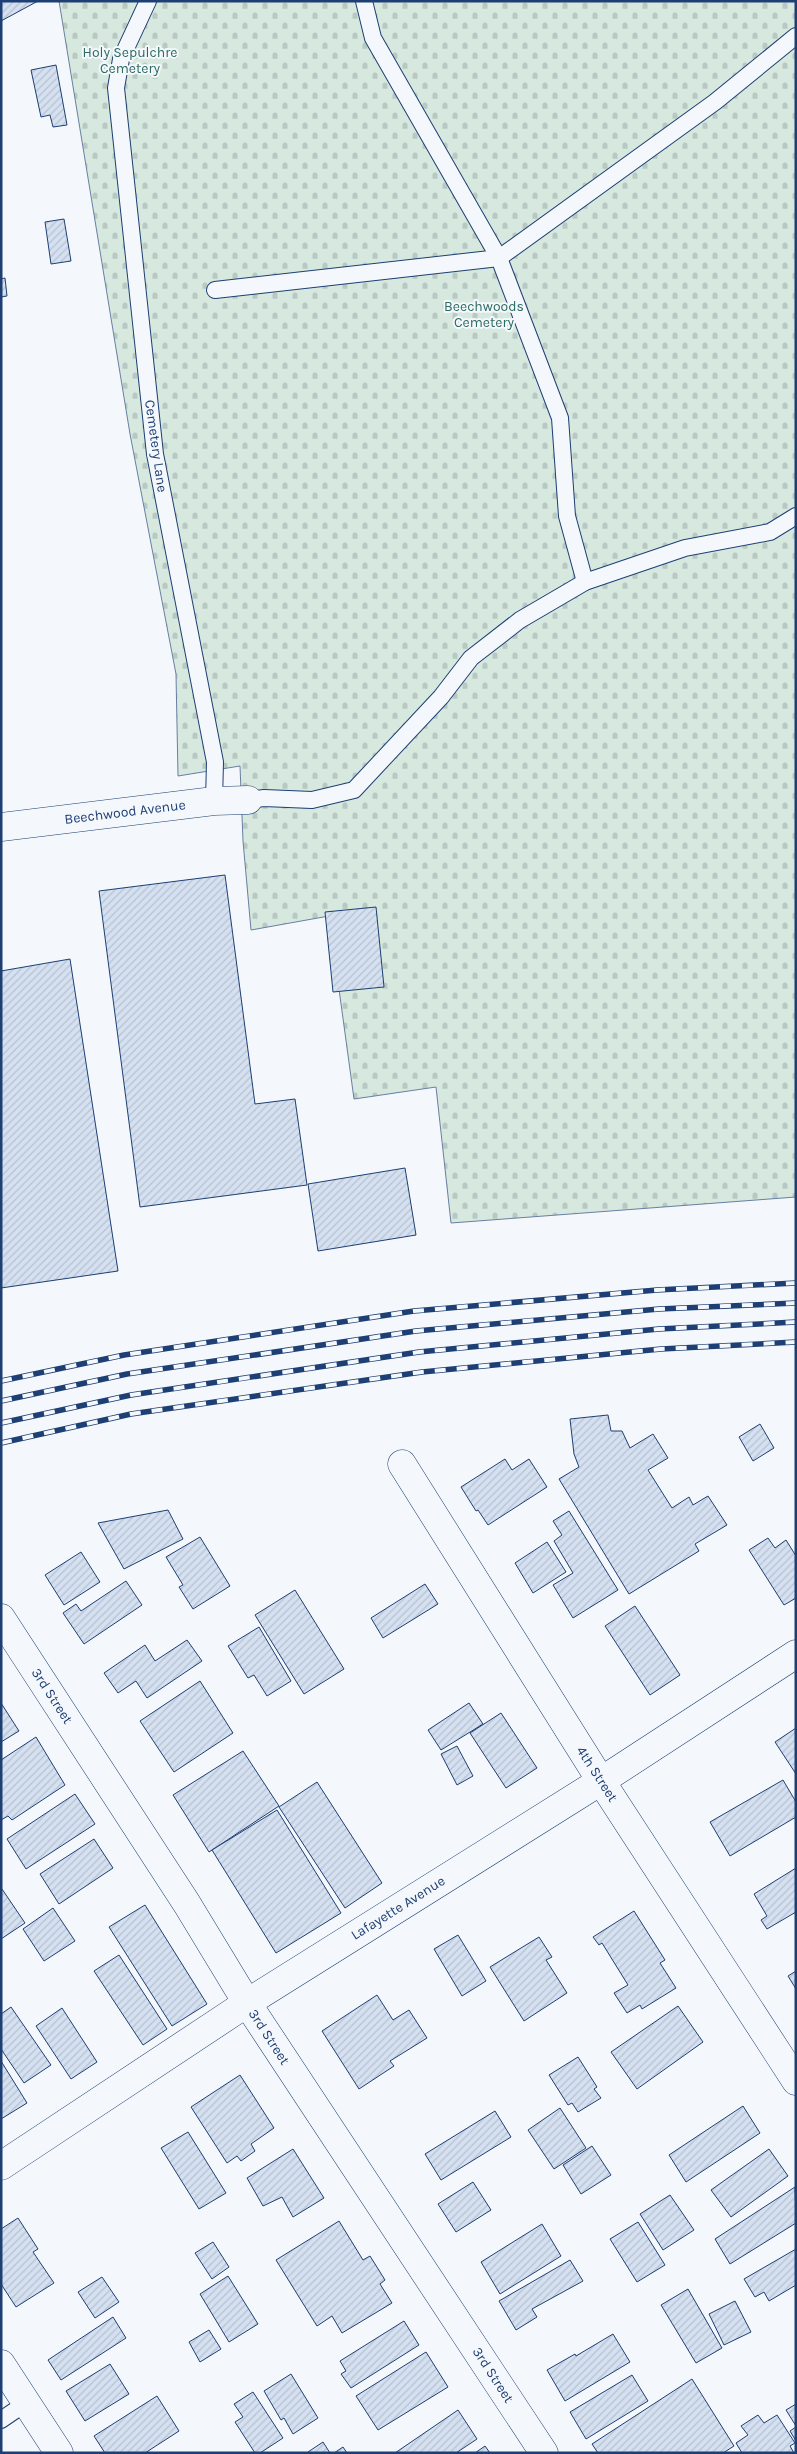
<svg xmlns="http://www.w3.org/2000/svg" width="797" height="2454" viewBox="0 0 797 2454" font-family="Karla,sans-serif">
<defs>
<pattern id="cemetery-stones" width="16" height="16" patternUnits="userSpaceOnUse" patternTransform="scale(1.25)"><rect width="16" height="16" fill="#d7e8df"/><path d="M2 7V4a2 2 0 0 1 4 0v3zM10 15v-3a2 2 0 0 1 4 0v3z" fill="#b8c8c3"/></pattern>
<pattern id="building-hatch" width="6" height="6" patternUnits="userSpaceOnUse" patternTransform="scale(1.25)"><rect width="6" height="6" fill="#d5e0f0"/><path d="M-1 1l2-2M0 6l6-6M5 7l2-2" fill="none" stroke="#b6c1d1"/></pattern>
</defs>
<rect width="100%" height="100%" fill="#f4f7fb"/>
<path fill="url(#cemetery-stones)" stroke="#687fa3" d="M59,1H796V1197L451,1223L436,1087L354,1099L329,916L251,930L243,841L240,766L178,776L176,674L130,434Z"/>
<g fill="url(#building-hatch)" stroke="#1d3f73">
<path d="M1,1H38L1,21Z"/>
<path d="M56,65L67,125L53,127L50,115L41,117L31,70Z"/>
<path d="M64,219L71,261L51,264L45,222Z"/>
<path d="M5,278L7,296L1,297V279Z"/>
<path d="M225,875L255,1104L295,1099L307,1185L140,1207L99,891Z"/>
<path d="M376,907L384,987L333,992L325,912Z"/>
<path d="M70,959L118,1271L1,1288V971Z"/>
<path d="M405,1168L416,1235L318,1251L308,1184Z"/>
<path d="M608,1415L611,1431H622L630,1448L653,1434L668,1458L648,1470L672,1508L689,1497L693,1505L708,1496L727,1525L695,1544L699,1551L629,1594L559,1479L579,1467L574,1454L570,1419Z"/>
<path d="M760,1424L774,1448L753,1461L739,1437Z"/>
<path d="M505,1459L512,1470L529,1459L547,1487L488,1525L478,1510L476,1511L461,1487Z"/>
<path d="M168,1510L183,1539L124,1569L98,1523Z"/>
<path d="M569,1511L618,1590L573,1618L553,1585L573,1573L554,1541L562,1535L553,1521Z"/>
<path d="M200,1537L230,1586L193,1609L179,1587L183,1585L166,1557Z"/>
<path d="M768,1538L775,1548L786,1540L796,1556V1598L784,1605L749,1550Z"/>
<path d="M547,1542L566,1572L533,1593L515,1563Z"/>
<path d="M81,1552L100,1582L64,1605L45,1575Z"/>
<path d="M126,1581L142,1605L84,1644L63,1613L76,1604L81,1611Z"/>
<path d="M425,1584L438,1604L383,1638L371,1618Z"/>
<path d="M295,1590L344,1669L304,1694L255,1615Z"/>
<path d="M635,1606L680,1675L650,1695L605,1626Z"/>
<path d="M259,1627L291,1681L267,1696L254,1675L248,1678L228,1646Z"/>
<path d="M187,1640L202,1661L147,1698L136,1681L118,1693L104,1673L145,1645L155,1661Z"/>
<path d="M200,1681L233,1733L174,1772L140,1721Z"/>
<path d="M1,1703L19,1731L1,1742Z"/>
<path d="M469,1703L483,1724L441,1750L428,1730Z"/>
<path d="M501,1713L537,1768L506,1788L470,1733Z"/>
<path d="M796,1728V1774L775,1742Z"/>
<path d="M36,1737L65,1785L12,1820L8,1816L1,1820V1760Z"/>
<path d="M457,1746L473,1776L457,1785L441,1754Z"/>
<path d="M243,1751L279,1806L209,1852L173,1795Z"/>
<path d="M783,1780L796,1802V1817L730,1856L710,1822Z"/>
<path d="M317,1782L382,1883L345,1908L279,1807Z"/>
<path d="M75,1794L95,1824L26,1869L7,1839Z"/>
<path d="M277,1810L341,1913L276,1953L212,1850Z"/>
<path d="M94,1839L113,1868L59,1904L40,1874Z"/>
<path d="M796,1868V1912L767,1929L761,1920L767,1916L754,1894Z"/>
<path d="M2,1889L25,1923L1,1939V1890Z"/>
<path d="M145,1905L207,2004L172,2026L109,1927Z"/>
<path d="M53,1908L75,1941L44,1961L23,1929Z"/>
<path d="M634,1911L665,1960L660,1963L676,1988L642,2009L640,2005L627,2013L614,1993L628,1985L602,1943L599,1945L593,1937Z"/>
<path d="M458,1935L486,1981L462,1996L434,1949Z"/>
<path d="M539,1937L552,1957L546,1960L567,1993L524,2021L490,1967Z"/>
<path d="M119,1955L167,2029L143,2045L94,1971Z"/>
<path d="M796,1971V1989L788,1976Z"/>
<path d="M377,1995L393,2020L409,2010L427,2038L390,2061L394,2066L359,2089L322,2031Z"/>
<path d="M678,2006L703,2042L637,2089L611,2052Z"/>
<path d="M11,2007L51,2065L24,2083L1,2049V2014Z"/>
<path d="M62,2008L97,2062L71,2079L36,2026Z"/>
<path d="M578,2057L597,2087L594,2089L601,2098L578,2112L572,2103L568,2105L549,2075Z"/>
<path d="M1,2061L27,2103L1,2119Z"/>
<path d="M240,2075L274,2128L251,2144L255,2151L241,2161L237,2156L227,2163L191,2107Z"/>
<path d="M743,2106L760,2133L686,2182L669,2155Z"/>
<path d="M560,2108L586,2148L554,2169L528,2130Z"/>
<path d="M495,2111L511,2137L441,2180L425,2154Z"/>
<path d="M188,2132L226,2193L199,2209L161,2148Z"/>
<path d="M592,2146L611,2175L581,2194L563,2165Z"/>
<path d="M293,2149L324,2198L293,2217L282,2197L263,2206L247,2178Z"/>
<path d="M769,2149L788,2176L731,2217L711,2190Z"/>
<path d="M473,2182L491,2210L456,2232L438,2204Z"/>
<path d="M795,2187L796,2223L730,2264L715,2239Z"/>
<path d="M670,2195L694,2230L663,2250L640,2214Z"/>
<path d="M18,2218L38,2249L33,2252L54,2283L16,2307L1,2284V2229Z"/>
<path d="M339,2221L363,2260L370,2256L385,2280L380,2284L392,2303L342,2333L332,2316L317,2326L276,2260Z"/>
<path d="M638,2222L665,2265L637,2282L610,2239Z"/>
<path d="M542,2224L561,2256L500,2294L481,2262Z"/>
<path d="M213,2242L229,2267L212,2279L195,2253Z"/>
<path d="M796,2249V2285L769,2301L764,2292L755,2297L744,2279Z"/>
<path d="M570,2260L583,2281L532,2309L537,2317L516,2330L499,2301Z"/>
<path d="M228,2276L258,2324L229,2342L200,2294Z"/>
<path d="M102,2277L119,2302L95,2318L78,2292Z"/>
<path d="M688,2289L722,2348L696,2363L661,2305Z"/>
<path d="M735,2301L751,2332L724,2345L709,2314Z"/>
<path d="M113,2317L126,2338L61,2380L48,2360Z"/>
<path d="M404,2321L419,2345L351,2388L341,2374L346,2371L340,2361Z"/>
<path d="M209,2330L221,2349L200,2362L189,2342Z"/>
<path d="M613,2334L630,2362L565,2401L547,2370L575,2354L576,2356Z"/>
<path d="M426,2352L448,2387L378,2430L356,2396Z"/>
<path d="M110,2364L129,2394L85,2421L66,2391Z"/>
<path d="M291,2374L318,2418L293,2434L284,2418L281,2420L264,2391Z"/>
<path d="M632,2375L648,2401L586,2439L570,2412Z"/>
<path d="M692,2379L734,2446L723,2453H598L592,2444Z"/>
<path d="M253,2392L283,2438L260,2453H255L235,2422L243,2417L234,2404Z"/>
<path d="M157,2396L179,2431L145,2453H105L94,2436Z"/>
<path d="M796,2404V2426L786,2410Z"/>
<path d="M458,2410L477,2439L456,2453H395Z"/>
<path d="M758,2415L764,2423L777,2415L795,2443L790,2446L794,2453H742L736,2443L748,2435L741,2426Z"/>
<path d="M796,2427V2441L790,2431Z"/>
<path d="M323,2442L330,2453H309L308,2452Z"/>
<path d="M485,2446L490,2453H475Z"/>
<path d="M343,2447L347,2453H334Z"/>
</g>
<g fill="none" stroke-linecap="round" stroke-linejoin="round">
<defs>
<g id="service">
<path d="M148,1L121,59L116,88L155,454L215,762L214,801"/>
<path d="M364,1L373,38L499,258L560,418L567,516L585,582"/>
<path d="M215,290L499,258L715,102L796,36"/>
<path d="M248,800L264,798L312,800L354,790L441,697L471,658L520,620L585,582L685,548L770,532L796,516"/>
<path d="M1,2420L26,2403"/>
</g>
<g id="minor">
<path d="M1,827L214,801L248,800"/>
<path d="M402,1464L601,1781L796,2081"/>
<path d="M1,1618L187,1904L247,2003L544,2453"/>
<path d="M1,2166L247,2003L601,1781L796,1654"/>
</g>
<path id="tertiary" d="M1,2364L59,2453"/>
</defs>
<use href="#service" stroke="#1d3f73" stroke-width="18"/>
<use href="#minor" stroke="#1d3f73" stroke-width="29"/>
<use href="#tertiary" stroke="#1d3f73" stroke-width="29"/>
<use href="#service" stroke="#f4f7fb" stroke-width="16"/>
<use href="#minor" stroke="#f4f7fb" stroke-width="28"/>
<use href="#tertiary" stroke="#f4f7fb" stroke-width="28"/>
<defs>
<g id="rail">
<path d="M1,1381L124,1355L414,1311L657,1290L796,1283"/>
<path d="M1,1401L127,1374L416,1331L659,1309L796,1303"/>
<path d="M1,1423L131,1395L419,1352L659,1329L796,1322"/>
<path d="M1,1443L131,1414L422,1372L661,1349L796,1342"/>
</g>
</defs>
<use href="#rail" stroke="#1d3f73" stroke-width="5.5"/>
<use href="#rail" stroke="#f4f7fb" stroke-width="4" stroke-dasharray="11" stroke-linecap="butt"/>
</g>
<g text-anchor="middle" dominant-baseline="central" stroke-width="4" stroke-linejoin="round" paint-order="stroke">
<g font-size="14" fill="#2c6c60" stroke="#f4f7fb">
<text x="130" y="52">Holy Sepulchre<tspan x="130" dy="16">Cemetery</tspan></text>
<text x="484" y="306">Beechwoods<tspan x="484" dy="16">Cemetery</tspan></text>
</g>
<g font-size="14" fill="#1d3f73" stroke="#f4f7fb">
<text transform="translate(156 446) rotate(82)">Cemetery Lane</text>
<text transform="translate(125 812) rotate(-7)">Beechwood Avenue</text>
<text transform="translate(52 1696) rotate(57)">3rd Street</text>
<text transform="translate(597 1774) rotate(57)">4th Street</text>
<text transform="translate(398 1908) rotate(-32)">Lafayette Avenue</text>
<text transform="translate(269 2037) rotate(57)">3rd Street</text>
<text transform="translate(493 2375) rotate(57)">3rd Street</text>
</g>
</g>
<rect width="797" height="2454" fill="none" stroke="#1d3f73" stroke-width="5"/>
</svg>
